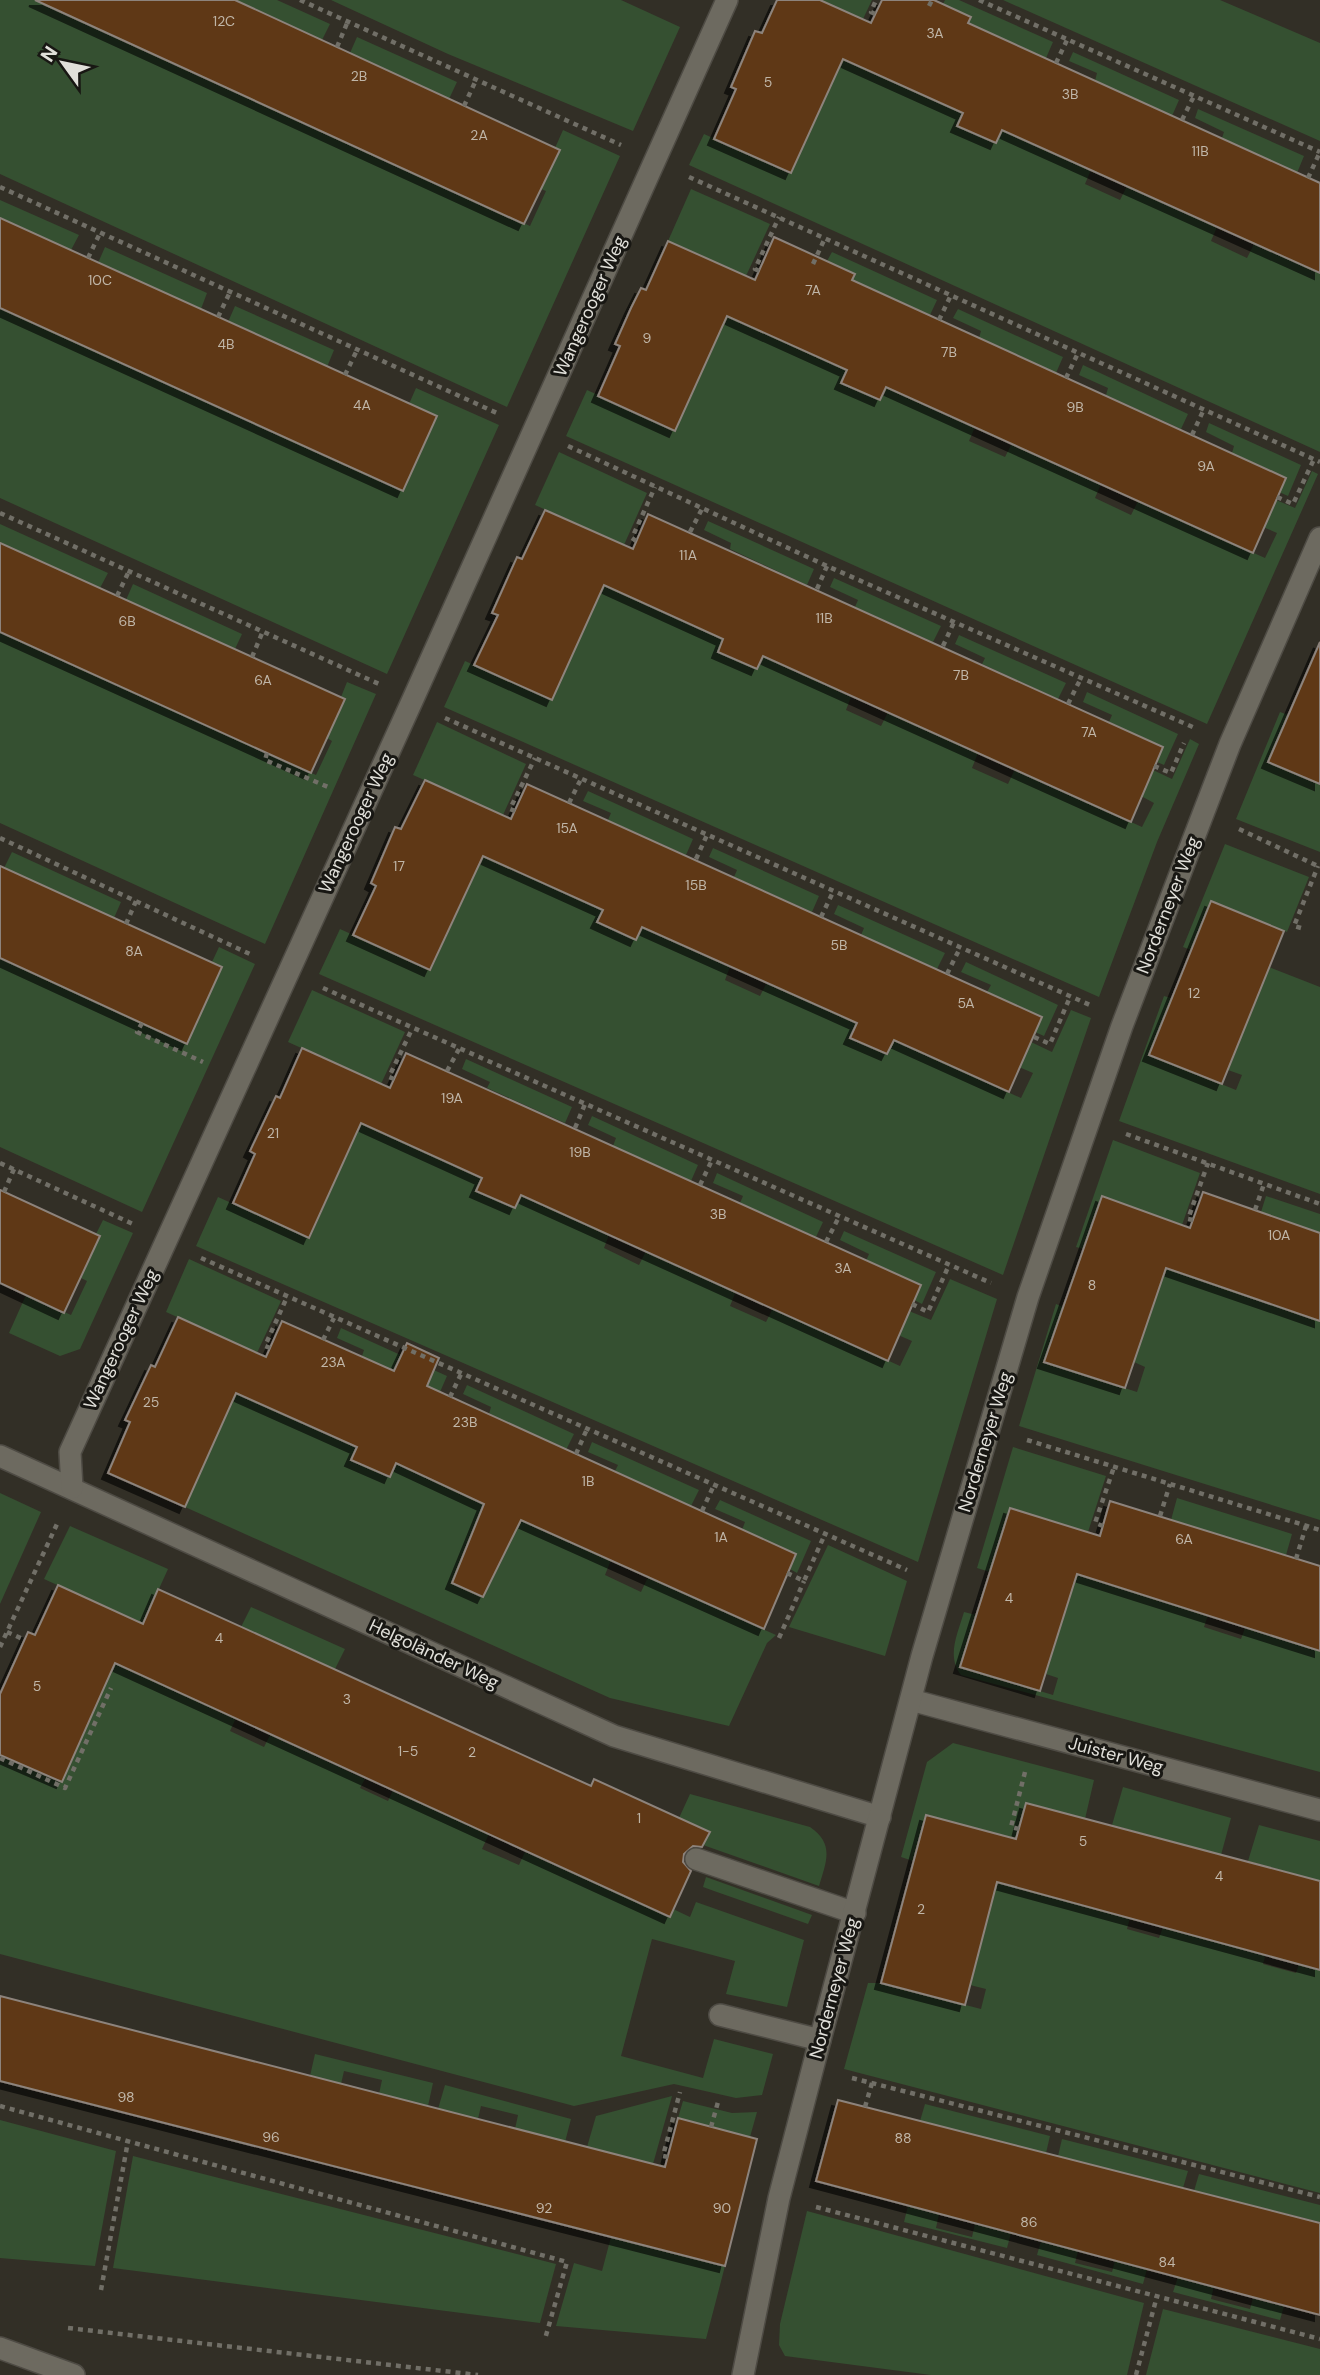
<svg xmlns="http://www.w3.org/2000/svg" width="1320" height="2375" viewBox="0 0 1320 2375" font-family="'DM Sans',sans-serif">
<defs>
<filter id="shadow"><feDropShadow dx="-6" dy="6" stdDeviation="0" flood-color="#0009"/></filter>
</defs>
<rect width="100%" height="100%" fill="#322f26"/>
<g fill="#355031">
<path d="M0,0H35L530,226L546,191L541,189L559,151L555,148L563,130L620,156L507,407L0,174Z"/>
<path d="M235,0H277L330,24L322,40Z"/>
<path d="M331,0H621L680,27L633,131L448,54Z"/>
<path d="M820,0H872L863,19Z"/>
<path d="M945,0H959L1053,42L1046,58L968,23L971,17L943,4Z"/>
<path d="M1003,0H1220L1320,43V141Z"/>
<path d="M357,37L457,82L449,99L350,53Z"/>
<path d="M1073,52L1179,100L1172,116L1095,81L1097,73L1069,61Z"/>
<path d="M843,59L963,113L957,126L995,143L1002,130L1091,170L1085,184L1120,200L1127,186L1217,227L1211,241L1247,258L1254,244L1320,273V452L689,165L704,134L791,173Z"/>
<path d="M1198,109L1304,156L1297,173L1222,138L1224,132L1195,118Z"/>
<path d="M691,189L770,224L746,276L668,241Z"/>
<path d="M0,200L79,235L71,250L0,218Z"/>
<path d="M105,247L207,293L201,309L98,263Z"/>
<path d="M832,252L937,300L930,315L852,280L855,274L827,261Z"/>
<path d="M235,306L334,350L327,367L228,322Z"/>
<path d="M0,308L402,491L409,404L416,388L499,425L387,674L0,498Z"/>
<path d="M958,309L1063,357L1056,373L979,338L981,331L953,318Z"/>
<path d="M727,316L847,370L842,383L879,400L886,387L975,427L969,441L1005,457L1012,443L1101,484L1095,498L1131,515L1138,501L1265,558L1277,533L1263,527L1276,500L1295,508L1312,471L1318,474L1207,724L566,436L587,390L675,430Z"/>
<path d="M1083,365L1188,414L1181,429L1106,395L1108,388L1079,375Z"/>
<path d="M1209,423L1301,465L1288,496L1279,492L1285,477L1232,453L1234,446L1206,432Z"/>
<path d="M559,452L647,493L624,545L535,505Z"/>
<path d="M708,521L814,569L807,585L730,549L731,543L704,530Z"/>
<path d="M0,524L108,573L100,588L0,543Z"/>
<path d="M834,578L941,626L933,642L855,607L858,600L830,587Z"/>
<path d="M133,584L242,634L235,649L126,600Z"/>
<path d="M604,585L723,639L719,652L757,669L763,656L851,697L846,710L881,726L888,712L978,753L972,768L1008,784L1015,769L1142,827L1154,803L1141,796L1153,770L1172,779L1190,739L1199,744L1157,842L1099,997L444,707L465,661L552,699Z"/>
<path d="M0,632L316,775L332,741L327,738L345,699L341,697L347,682L376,694L265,944L0,823Z"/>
<path d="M959,635L1066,683L1058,699L982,664L985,658L955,644Z"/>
<path d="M1087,692L1178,734L1164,765L1157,762L1163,747L1109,722L1112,715L1083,702Z"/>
<path d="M1280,712L1288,715L1268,761L1320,784V852L1236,819Z"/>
<path d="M437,722L526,764L503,815L413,775Z"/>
<path d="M588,791L693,839L686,855L608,820L611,813L583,801Z"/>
<path d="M1225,844L1309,877L1287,932L1211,901L1191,950L1183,947Z"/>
<path d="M713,848L819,896L812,912L734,877L737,870L709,857Z"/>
<path d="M12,852L121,902L114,918L4,868Z"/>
<path d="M483,856L603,910L597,923L635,940L642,927L730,967L725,980L760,996L767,982L857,1023L851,1038L887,1054L894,1040L1021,1098L1033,1073L1019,1067L1031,1042L1052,1052L1071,1010L1091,1018L1003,1275L319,974L340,929L431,970Z"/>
<path d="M838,905L945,953L937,969L861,935L864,928L834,914Z"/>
<path d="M219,947L255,964L142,1212L0,1147V958L187,1043L222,968L212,962Z"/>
<path d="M966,962L1058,1005L1044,1036L1035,1032L1042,1017L987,992L991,985L961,972Z"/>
<path d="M1269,967L1320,987V1194L1119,1121L1164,996L1171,998L1149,1055L1236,1090L1242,1075L1228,1070Z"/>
<path d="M312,990L405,1032L381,1084L288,1042Z"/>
<path d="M466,1059L572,1107L565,1123L487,1088L490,1082L462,1069Z"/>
<path d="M592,1116L698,1165L691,1181L613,1146L616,1138L588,1125Z"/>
<path d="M361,1123L482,1178L476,1191L514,1208L521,1195L609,1235L604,1248L639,1265L646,1251L736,1291L730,1306L766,1322L773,1308L900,1366L912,1341L898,1335L909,1311L931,1320L950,1279L997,1299L918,1562L196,1246L218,1197L310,1238Z"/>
<path d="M1113,1140L1200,1173L1182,1225L1102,1196L1084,1249L1076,1247Z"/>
<path d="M717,1173L823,1222L816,1237L740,1203L743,1196L713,1183Z"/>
<path d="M1266,1196L1320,1214V1233L1261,1212Z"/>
<path d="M103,1220L133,1233L80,1349L60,1356L9,1333L26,1295L71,1315L87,1281L81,1278L100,1236L96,1234Z"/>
<path d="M844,1231L936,1272L922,1304L914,1300L921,1285L866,1261L869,1254L840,1240Z"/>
<path d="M189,1259L281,1301L257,1353L166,1312Z"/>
<path d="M1166,1268L1320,1321V1520L1019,1426L1056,1304L1063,1307L1044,1362L1137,1392L1145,1367L1134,1362Z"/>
<path d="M341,1328L447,1376L440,1392L362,1356L364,1350L337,1338Z"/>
<path d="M467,1385L574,1434L566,1450L489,1414L491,1407L463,1394Z"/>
<path d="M236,1393L357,1447L390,1477L396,1463L611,1560L605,1575L641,1592L648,1577L776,1635L767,1643L729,1726L610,1698L185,1507Z"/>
<path d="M592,1442L699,1490L691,1506L615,1471L618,1465L588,1452Z"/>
<path d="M1013,1447L1106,1476L1088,1532L1010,1508L990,1572L977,1568Z"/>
<path d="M0,1493L41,1512L0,1604Z"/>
<path d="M1177,1498L1292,1534L1286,1555L1171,1520Z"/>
<path d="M720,1500L811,1541L797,1573L790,1569L796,1554L742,1530L745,1522L715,1509Z"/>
<path d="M70,1526L168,1569L143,1624L44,1579Z"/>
<path d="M828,1545L907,1581L885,1656L789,1627Z"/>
<path d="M1077,1574L1208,1615L1204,1627L1241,1639L1245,1628L1320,1651V1772L961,1675C946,1656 958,1633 964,1612L976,1615L960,1667L1053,1695L1058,1678L1046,1674Z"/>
<path d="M251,1607L345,1649L335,1669L241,1627Z"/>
<path d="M115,1663L236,1718L230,1731L264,1747L270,1735L365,1779L360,1788L388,1801L393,1790L489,1834L482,1849L519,1865L525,1852L669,1916L673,1909L690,1917L696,1902L804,1940L787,2007L726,1994L735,1961L652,1939L621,2056L703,2078L714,2039L773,2054L762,2095L736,2098L674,2084L574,2106L0,1954V1755L62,1782Z"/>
<path d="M953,1743L1094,1780L1085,1819L1026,1803L1016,1839L926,1815L913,1861L901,1857L927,1762Z"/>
<path d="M1123,1787L1231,1818L1221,1855L1112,1825Z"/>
<path d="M690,1794L810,1827C835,1844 826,1862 819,1886L703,1845L708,1831L679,1818Z"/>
<path d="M1259,1825L1320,1841V1881L1248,1861Z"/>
<path d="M706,1877L812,1915L808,1924L714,1891L703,1887Z"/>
<path d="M997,1882L1130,1918L1127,1929L1159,1938L1163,1927L1266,1954L1263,1964L1296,1973L1299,1964L1320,1970V2193L844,2069L868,1983H881L981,2009L986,1989L970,1985Z"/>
<path d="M315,2054L433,2083L428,2106L379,2094L382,2080L344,2071L341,2084L310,2076Z"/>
<path d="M445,2085L571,2119L565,2142L515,2129L518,2115L481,2106L478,2119L438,2109Z"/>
<path d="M672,2096L653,2164L587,2147L596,2116Z"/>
<path d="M683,2101L732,2113L757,2112L750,2137L678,2118Z"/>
<path d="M925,2104L1050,2136L1046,2153L920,2121Z"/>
<path d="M0,2120L116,2151L95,2266L0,2258Z"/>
<path d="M1062,2139L1188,2171L1183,2188L1058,2156Z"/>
<path d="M133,2156L556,2264L540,2323L113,2268Z"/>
<path d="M1199,2174L1320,2205V2222L1194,2191Z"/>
<path d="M908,2206L939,2214L936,2228L972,2237L975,2224L1011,2233L1007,2248L904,2222Z"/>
<path d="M807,2211L1144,2303L1127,2375H931L785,2356L779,2345L780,2324Z"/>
<path d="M611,2237L725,2266L706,2339L556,2326L574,2263L602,2271Z"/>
<path d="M1041,2241L1078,2251L1075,2263L1112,2272L1115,2261L1147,2269L1143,2284L1037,2255Z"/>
<path d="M1178,2277L1214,2286L1211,2299L1250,2309L1253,2298L1284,2306L1280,2320L1173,2292Z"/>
<path d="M1163,2309L1320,2349V2375H1146Z"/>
</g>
<g fill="#5f3914" stroke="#8d837c" stroke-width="2" filter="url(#shadow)">
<path d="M35,0H235L560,150L524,224Z"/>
<path d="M777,0H820L871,23L882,0H934L971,17L968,23L1320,183V273L1002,130L996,143L957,126L963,113L843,59L791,173L714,139L736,89L731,87L755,31L762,33Z"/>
<path d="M0,218L437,416L403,491L0,308Z"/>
<path d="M774,237L855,274L852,280L1286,478L1253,553L886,387L880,400L841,383L847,370L727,316L675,431L598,396L620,346L615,344L631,308L641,288L646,290L668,241L755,280Z"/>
<path d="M545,510L633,549L648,514L1163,747L1131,822L763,656L757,669L718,652L723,639L604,585L552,700L474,665L498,615L492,613L517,557L522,559Z"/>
<path d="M0,543L345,699L311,773L0,632Z"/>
<path d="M1320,642V784L1268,762Z"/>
<path d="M425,780L511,819L527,784L1042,1017L1009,1092L894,1040L887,1054L850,1038L857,1023L642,927L636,940L597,922L603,910L483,856L430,970L353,935L376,886L371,883L395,827L401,829Z"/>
<path d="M0,866L222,967L187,1044L0,958Z"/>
<path d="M1211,901L1284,931L1222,1084L1149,1055Z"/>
<path d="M302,1048L390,1088L406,1053L921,1285L888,1361L521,1195L515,1208L476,1191L482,1178L361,1123L309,1238L233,1203L255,1154L250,1151L276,1096L280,1098Z"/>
<path d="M0,1190L100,1236L64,1313L0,1283Z"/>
<path d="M1203,1192L1320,1233V1321L1166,1268L1125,1388L1044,1362L1102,1196L1190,1228Z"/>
<path d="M178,1317L266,1357L282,1321L394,1371L407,1343L439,1358L427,1386L796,1554L764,1629L521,1520L483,1597L452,1583L484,1504L396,1463L390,1477L351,1460L357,1447L236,1393L185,1507L108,1473L130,1422L125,1420L151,1365L155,1367Z"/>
<path d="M1110,1501L1320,1566V1651L1077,1574L1040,1691L960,1667L1010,1508L1100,1536Z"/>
<path d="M58,1585L143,1624L158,1589L591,1786L594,1779L710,1832L702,1847L693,1846L684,1854L683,1862L691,1871L670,1917L115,1663L62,1782L0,1755V1694L28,1632L35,1635Z"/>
<path d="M1026,1803L1320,1881V1970L997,1882L965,2005L881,1983L926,1815L1016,1839Z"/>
<path d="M0,1996L665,2167L678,2118L757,2139L725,2266L0,2081Z"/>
<path d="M838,2100L1320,2223V2315L816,2181Z"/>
</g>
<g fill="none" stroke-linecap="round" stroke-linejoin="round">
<defs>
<g id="service">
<path d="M696,1859L855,1913"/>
<path d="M720,2015L820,2040"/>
</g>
<g id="minor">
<path d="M0,1456L614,1736L880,1817"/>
<path d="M72,1488L70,1452L413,699L727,0"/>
<path d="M911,1700L1320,1810"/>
<path d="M743,2375L779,2198L820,2040L922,1656L1028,1297L1122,1026L1203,814L1230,744L1320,538"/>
</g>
<path id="tertiary" d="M0,2348L74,2375"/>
</defs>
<use href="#service" stroke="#4e4b44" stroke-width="24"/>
<use href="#minor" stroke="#4e4b44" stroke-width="24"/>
<use href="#tertiary" stroke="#4e4b44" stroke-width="24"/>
<g stroke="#716f67" stroke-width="4.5" stroke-dasharray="5 5" stroke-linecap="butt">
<path d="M300,0L621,145"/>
<path d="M979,0L1320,152"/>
<path d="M929,6L932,0"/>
<path d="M875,14L871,12L876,0"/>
<path d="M337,47L348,21"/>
<path d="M1056,63L1067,40"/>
<path d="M464,106L476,80"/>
<path d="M1182,120L1194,96"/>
<path d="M689,177L1320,462"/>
<path d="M1308,178L1320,152"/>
<path d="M0,187L499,414"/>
<path d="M88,258L100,233"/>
<path d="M813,264L825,238"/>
<path d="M759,271L755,269L779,217"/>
<path d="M218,317L230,292"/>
<path d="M939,320L951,295"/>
<path d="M345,375L357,350"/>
<path d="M1066,378L1078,353"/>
<path d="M1192,435L1204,409"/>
<path d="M568,446L827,566L1195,728"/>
<path d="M1277,497L1293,504L1314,459"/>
<path d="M0,513L379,684"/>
<path d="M690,532L703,507"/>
<path d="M636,541L632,538L655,487"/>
<path d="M817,589L827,566"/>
<path d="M117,596L129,571"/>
<path d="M943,646L954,622"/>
<path d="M252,657L263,631"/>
<path d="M1068,704L1081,678"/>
<path d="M445,718L1090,1005"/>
<path d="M267,753L265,760L328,787"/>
<path d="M1154,766L1171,773L1184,743"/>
<path d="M569,803L581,779"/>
<path d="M515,811L510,809L535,758"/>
<path d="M1239,829L1320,867"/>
<path d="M0,838L252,955"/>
<path d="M696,859L707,835"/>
<path d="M821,917L833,892"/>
<path d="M126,924L136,901"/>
<path d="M1301,928L1294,926L1318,866"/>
<path d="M947,974L960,948"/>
<path d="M323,988L991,1283"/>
<path d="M142,1023L137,1032L203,1062"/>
<path d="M1034,1037L1050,1044L1070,997"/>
<path d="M447,1071L459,1049"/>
<path d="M394,1079L389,1077L412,1029"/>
<path d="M575,1128L585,1104"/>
<path d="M1126,1134L1320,1204"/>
<path d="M0,1163L133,1224"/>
<path d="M700,1185L712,1160"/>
<path d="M4,1192L14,1169"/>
<path d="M1255,1210L1264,1184"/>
<path d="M1193,1220L1188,1219L1208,1163"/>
<path d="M826,1242L839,1217"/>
<path d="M201,1258L907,1570"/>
<path d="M912,1304L928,1312L949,1265"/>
<path d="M323,1340L334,1318"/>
<path d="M270,1348L265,1346L287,1297"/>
<path d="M450,1397L461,1374"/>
<path d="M1027,1440L1320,1530"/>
<path d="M576,1454L587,1429"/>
<path d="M702,1511L714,1485"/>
<path d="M1160,1516L1170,1484"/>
<path d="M1103,1526L1095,1523L1114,1467"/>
<path d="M1296,1559L1306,1526"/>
<path d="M787,1573L804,1581L825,1534"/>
<path d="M7,1632L25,1640"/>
<path d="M779,1638L804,1581"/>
<path d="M0,1647L57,1524"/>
<path d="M0,1758L65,1788L111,1688"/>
<path d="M1019,1829L1011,1827L1025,1772"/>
<path d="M852,2078L1320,2197"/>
<path d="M0,2106L567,2262L545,2339"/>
<path d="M865,2107L872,2083"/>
<path d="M711,2127L718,2102"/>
<path d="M668,2157L663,2156L680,2092"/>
<path d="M816,2207L1320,2339"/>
<path d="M101,2290L128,2141"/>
<path d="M68,2328L478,2375"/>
<path d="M1136,2375L1157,2296"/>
</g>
<use href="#service" stroke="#6d6a60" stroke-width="21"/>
<use href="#minor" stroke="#6d6a60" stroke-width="21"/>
<use href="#tertiary" stroke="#6d6a60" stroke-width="21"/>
</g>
<g text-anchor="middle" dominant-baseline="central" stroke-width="6" stroke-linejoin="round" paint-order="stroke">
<g font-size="14" fill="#c0b6a8">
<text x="224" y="21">12C</text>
<text x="935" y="33">3A</text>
<text x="359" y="76">2B</text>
<text x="768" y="82">5</text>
<text x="1070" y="94">3B</text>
<text x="479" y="135">2A</text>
<text x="1200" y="151">11B</text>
<text x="100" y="280">10C</text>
<text x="813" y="290">7A</text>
<text x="647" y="338">9</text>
<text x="226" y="344">4B</text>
<text x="949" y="352">7B</text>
<text x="362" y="405">4A</text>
<text x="1075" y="407">9B</text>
<text x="1206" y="466">9A</text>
<text x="688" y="555">11A</text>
<text x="824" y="618">11B</text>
<text x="127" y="621">6B</text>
<text x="961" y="675">7B</text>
<text x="263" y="680">6A</text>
<text x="1089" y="732">7A</text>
<text x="567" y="828">15A</text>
<text x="399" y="866">17</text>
<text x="696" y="885">15B</text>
<text x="839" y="945">5B</text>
<text x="134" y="951">8A</text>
<text x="1194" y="993">12</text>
<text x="966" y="1003">5A</text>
<text x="452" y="1098">19A</text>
<text x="273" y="1133">21</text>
<text x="580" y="1152">19B</text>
<text x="718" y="1214">3B</text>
<text x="1279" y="1235">10A</text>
<text x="843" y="1268">3A</text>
<text x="1092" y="1285">8</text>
<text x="333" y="1362">23A</text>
<text x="151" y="1402">25</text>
<text x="465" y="1422">23B</text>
<text x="588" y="1481">1B</text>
<text x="721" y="1537">1A</text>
<text x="1184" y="1539">6A</text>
<text x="1009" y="1598">4</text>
<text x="219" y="1638">4</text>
<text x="37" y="1686">5</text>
<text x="347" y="1699">3</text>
<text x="408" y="1751">1-5</text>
<text x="472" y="1752">2</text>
<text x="639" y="1818">1</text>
<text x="1083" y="1841">5</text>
<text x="1219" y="1876">4</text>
<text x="921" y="1909">2</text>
<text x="126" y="2097">98</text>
<text x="271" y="2137">96</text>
<text x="903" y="2138">88</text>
<text x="544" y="2208">92</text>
<text x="722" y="2208">90</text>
<text x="1029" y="2222">86</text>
<text x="1167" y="2262">84</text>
</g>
<g font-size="18" fill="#e1e0da" stroke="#181713">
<text transform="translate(590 306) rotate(-66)">Wangerooger Weg</text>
<text transform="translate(356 823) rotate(-65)">Wangerooger Weg</text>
<text transform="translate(1168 905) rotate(-69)">Norderneyer Weg</text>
<text transform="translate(121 1339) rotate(-65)">Wangerooger Weg</text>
<text transform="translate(985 1442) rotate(-73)">Norderneyer Weg</text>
<text transform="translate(434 1654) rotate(25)">Helgoländer Weg</text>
<text transform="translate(1116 1755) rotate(15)">Juister Weg</text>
<text transform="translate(834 1988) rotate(-75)">Norderneyer Weg</text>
</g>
</g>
<g transform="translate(63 63) rotate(303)" stroke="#181713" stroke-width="5" paint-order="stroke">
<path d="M0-5L12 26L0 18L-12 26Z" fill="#e1e0da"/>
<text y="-10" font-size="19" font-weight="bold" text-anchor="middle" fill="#e1e0da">N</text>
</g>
</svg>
